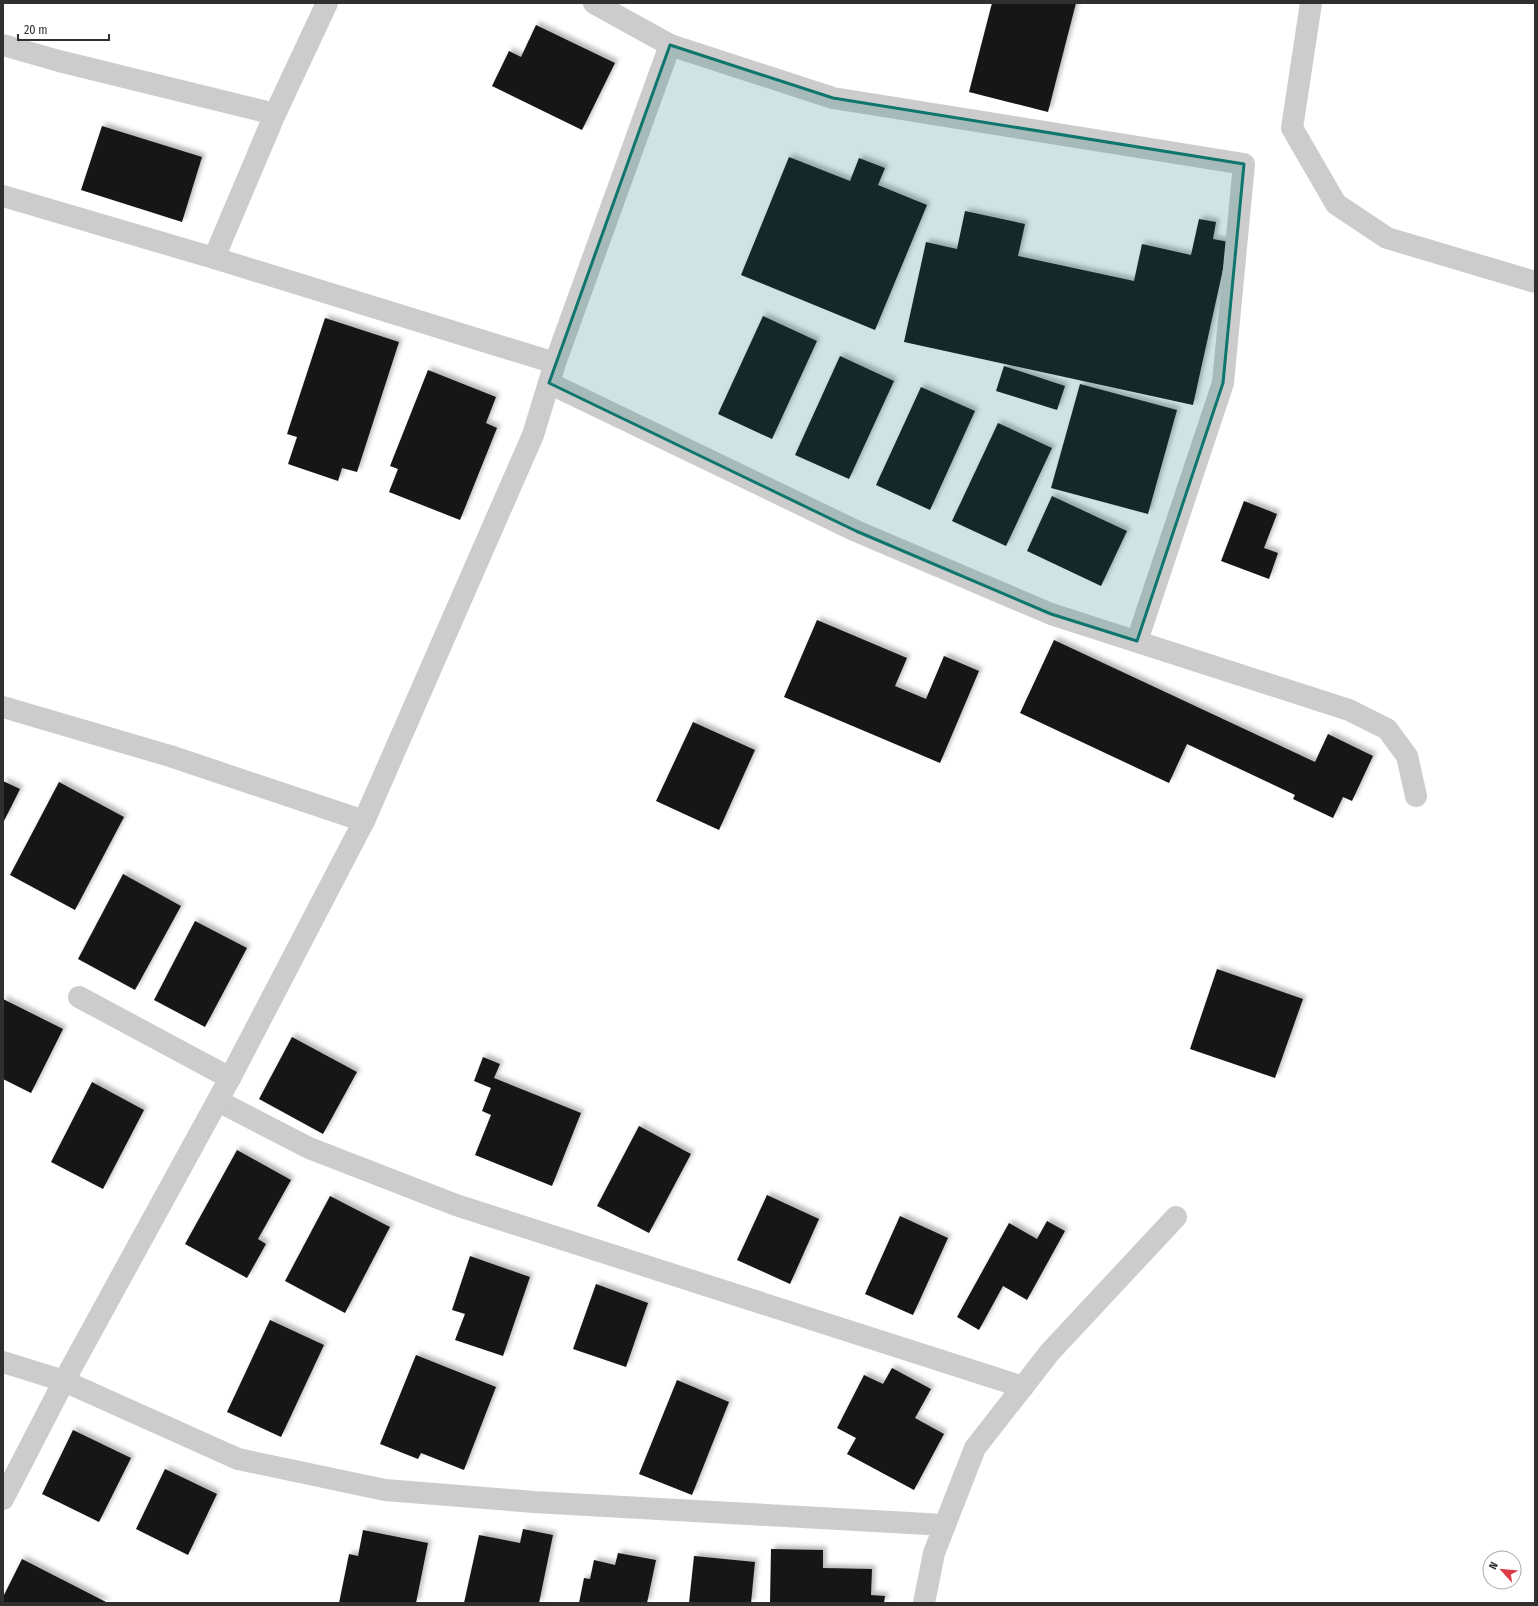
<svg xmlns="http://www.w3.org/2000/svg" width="1538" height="1606" viewBox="0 0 1538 1606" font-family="'Fira Sans Condensed',sans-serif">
<defs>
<filter id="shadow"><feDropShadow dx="3.5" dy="-3.5" stdDeviation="2" flood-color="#0004"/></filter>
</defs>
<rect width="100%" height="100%" fill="#fff"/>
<g fill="#161616" filter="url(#shadow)">
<path d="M992,3H1076L1048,112L969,92Z"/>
<path d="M536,25L615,63L582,130L492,86L509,51L521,57Z"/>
<path d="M102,126L202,157L182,222L81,190Z"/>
<path d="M789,157L850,181L859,158L885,168L878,185L927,205L875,330L741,275Z"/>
<path d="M965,211L1025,224L1018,256L1134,281L1142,244L1191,255L1199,219L1216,222L1213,239L1229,242L1193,405L904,342L926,242L957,249Z"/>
<path d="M763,316L817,341L772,439L718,414Z"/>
<path d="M325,318L399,342L357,472L342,468L338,481L288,464L297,437L287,434Z"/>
<path d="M840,356L894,381L849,479L795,455Z"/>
<path d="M1004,366L1065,386L1057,410L996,391Z"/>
<path d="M428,370L496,397L486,423L497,428L460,520L389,492L398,469L390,466Z"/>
<path d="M1080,384L1177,410L1148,514L1051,488Z"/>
<path d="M921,387L975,411L930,510L876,485Z"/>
<path d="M998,423L1052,448L1006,546L952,521Z"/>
<path d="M1052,496L1127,531L1101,586L1027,551Z"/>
<path d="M1244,501L1277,514L1264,548L1278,553L1269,579L1221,561Z"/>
<path d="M817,620L907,658L895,686L926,699L944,656L979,671L940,763L784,697Z"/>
<path d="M1054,640L1315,762L1328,734L1373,756L1352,801L1343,797L1333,818L1293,799L1295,795L1187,744L1169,783L1020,713Z"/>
<path d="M693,722L755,750L719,830L656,801Z"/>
<path d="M3,781L20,789L3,823Z"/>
<path d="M59,782L124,817L75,910L10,875Z"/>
<path d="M123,874L181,906L135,990L78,959Z"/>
<path d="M195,921L247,948L205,1027L154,1000Z"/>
<path d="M1217,969L1303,999L1275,1078L1190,1049Z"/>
<path d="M3,999L63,1029L31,1093L3,1079Z"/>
<path d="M292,1037L357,1072L323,1134L259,1099Z"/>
<path d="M483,1057L500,1064L494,1078L581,1113L552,1186L475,1155L491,1115L482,1111L491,1088L474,1081Z"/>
<path d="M92,1082L144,1110L103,1189L51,1162Z"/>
<path d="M639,1126L691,1154L649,1233L597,1206Z"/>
<path d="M237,1150L291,1180L258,1239L266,1244L247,1278L185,1244Z"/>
<path d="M767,1195L819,1219L790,1284L737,1260Z"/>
<path d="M330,1196L390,1227L345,1313L285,1281Z"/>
<path d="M900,1216L948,1238L913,1315L865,1294Z"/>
<path d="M1047,1221L1065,1231L1027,1300L1003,1286L979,1330L957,1317L1009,1223L1037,1239Z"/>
<path d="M470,1256L530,1277L503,1356L455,1340L465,1314L452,1310Z"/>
<path d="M596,1284L648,1303L626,1367L573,1349Z"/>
<path d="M270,1320L324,1345L281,1437L227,1412Z"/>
<path d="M416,1355L496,1387L464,1470L421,1453L418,1459L380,1444Z"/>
<path d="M892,1368L931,1389L915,1418L944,1434L914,1490L847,1454L856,1438L837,1428L864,1375L883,1384Z"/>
<path d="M677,1380L729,1402L692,1495L639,1474Z"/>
<path d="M73,1430L131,1458L99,1522L42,1494Z"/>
<path d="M165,1469L217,1494L188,1555L136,1529Z"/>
<path d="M523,1529L553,1535L539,1603H464L479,1535L520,1543Z"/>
<path d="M363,1530L428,1543L416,1603H339L349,1554L358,1556Z"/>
<path d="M771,1549L823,1550V1568L872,1569L871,1595L885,1596L884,1603H770Z"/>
<path d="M618,1553L656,1560L647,1603H579L584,1578L590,1579L594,1560L615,1565Z"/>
<path d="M694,1556L755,1562L751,1603H689Z"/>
<path d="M22,1559L108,1603H3V1597Z"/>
</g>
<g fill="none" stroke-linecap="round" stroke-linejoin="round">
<g stroke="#ccc" stroke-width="22">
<path d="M3,45L59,61L275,114"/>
<path d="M670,45L833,98L1244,164L1223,383L1137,641"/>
<path d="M3,196L214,258L555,363"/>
<path d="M214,258L275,114L327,3"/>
<path d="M549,383L856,531L1051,614L1349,710L1387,729L1407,756L1416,796"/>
<path d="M3,707L170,756L364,821"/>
<path d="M79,997L230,1078"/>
<path d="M218,1101L309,1148L456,1205L1023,1387"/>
<path d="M3,1362L64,1381L238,1459L385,1490L534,1502L945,1525"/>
<path d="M3,1499L64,1381L230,1078L364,821L533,435L555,363L670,45L594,3"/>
<path d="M924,1603L934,1553L975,1448L1050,1352L1176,1217"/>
</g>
<path stroke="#ccc" stroke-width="22" d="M1311,3L1292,128L1336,204L1387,238L1535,282"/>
</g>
<path fill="#0f766e" fill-opacity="0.2" stroke="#0f766e" stroke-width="3" stroke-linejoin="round" d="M670,45L833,98L1244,164L1223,383L1137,641L1051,614L856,531L549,383Z"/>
<rect width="1538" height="1606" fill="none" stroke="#2f2f2f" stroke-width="8"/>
<g transform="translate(1502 1570) rotate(297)"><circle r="19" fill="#ffffff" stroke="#acacac"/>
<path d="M0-3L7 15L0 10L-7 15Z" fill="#dd3a47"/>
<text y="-6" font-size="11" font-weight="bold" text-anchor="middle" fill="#2f2f2f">N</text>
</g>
<path d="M18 34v6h91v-6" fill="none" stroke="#2f2f2f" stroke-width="2"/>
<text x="24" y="34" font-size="12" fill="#2f2f2f" stroke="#ffffff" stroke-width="3" paint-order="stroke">20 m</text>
</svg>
